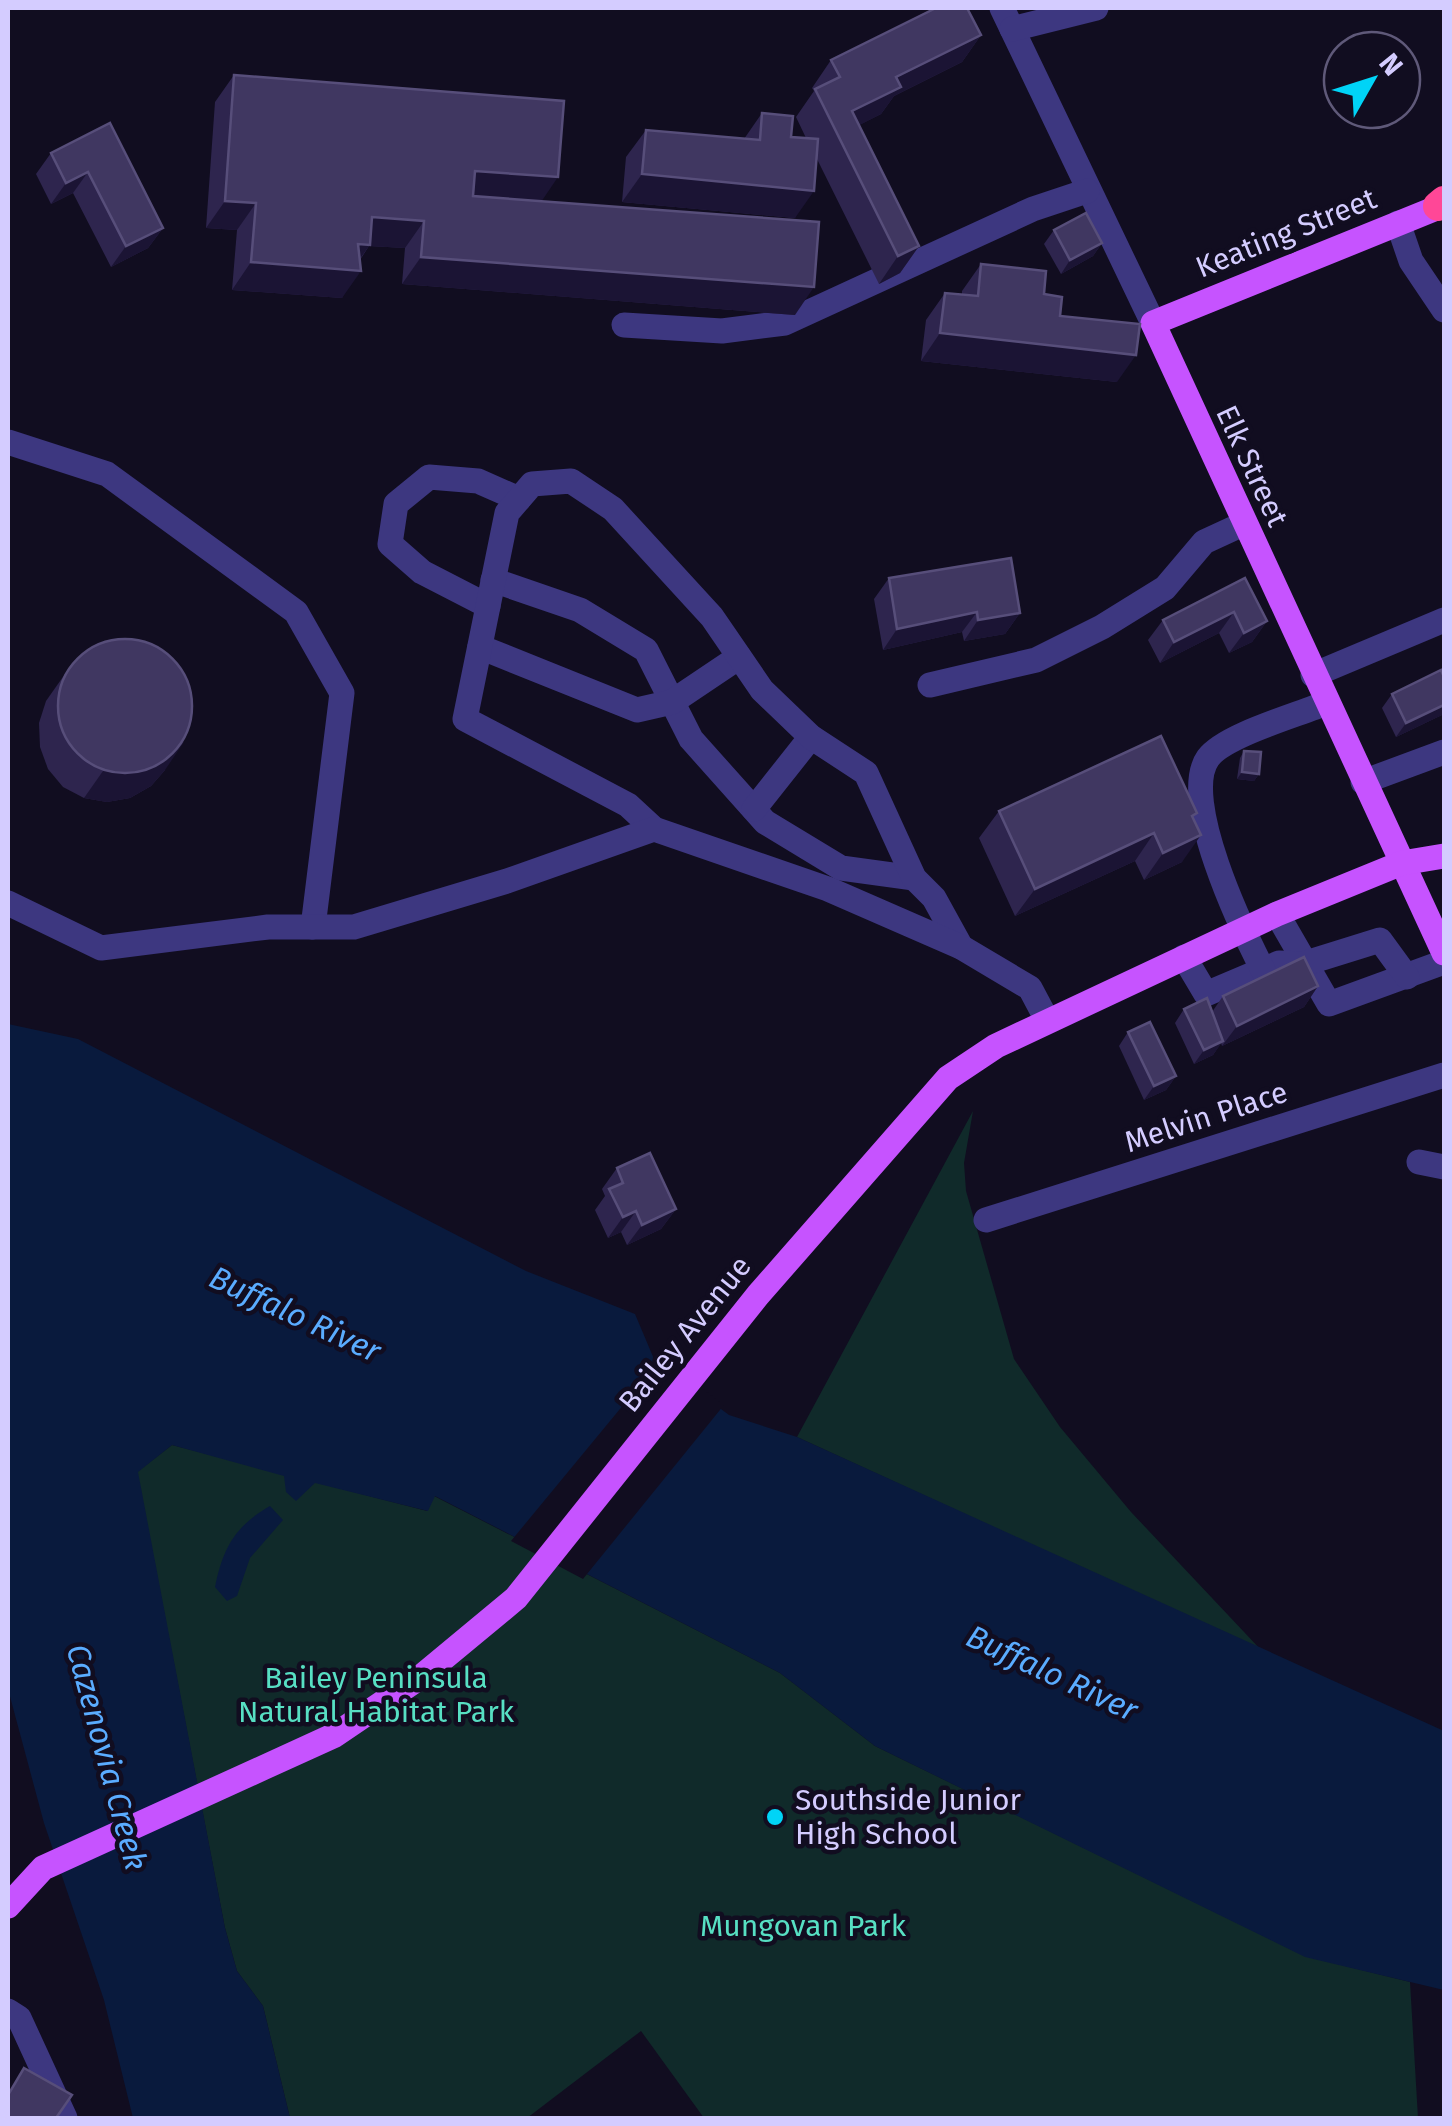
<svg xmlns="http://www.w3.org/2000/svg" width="1452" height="2126" viewBox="0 0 1452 2126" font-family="'Fira Sans',sans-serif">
<rect width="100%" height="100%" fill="#110d20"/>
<g fill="#102a2a">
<path d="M973,1111L964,1163L966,1191L1014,1359L1060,1427L1131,1512L1261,1650L797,1437Z"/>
<path d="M172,1445L427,1511L434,1496L780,1673L875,1746L1305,1956L1410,1982L1418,2118H704L641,2031L527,2118H290L263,2006L237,1971L225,1928L137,1472Z"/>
</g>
<g fill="#091a3d">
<path d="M8,1024L78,1039L526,1271L635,1314L654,1359L729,1415L797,1437L1444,1731V1990L1305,1957L875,1746L780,1673L435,1496L428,1511L315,1483L296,1501L286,1492L284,1476L172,1445L138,1472L225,1928L237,1971L263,2006L290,2118H133L104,2000L44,1823L8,1689Z"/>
<path d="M270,1506L283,1520L250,1558L237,1596L227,1601L215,1587C223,1548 235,1526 270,1506Z"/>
</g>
<path fill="#110d20" d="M662,1358L724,1405L583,1579L511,1541Z"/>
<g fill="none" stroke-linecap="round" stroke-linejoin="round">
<g stroke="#3d3780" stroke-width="25">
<path d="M1002,8L1153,323"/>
<path d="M1012,29L1096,8"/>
<path d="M1398,223L1411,261L1444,310"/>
<path d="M624,325L722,331L785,323L1033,209L1087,191"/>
<path d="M8,442L107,474L296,612L342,693L313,927"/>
<path d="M493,580L580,610L646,650L691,739L765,822L841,868L914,878"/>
<path d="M488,606L422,572L390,544L396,504L429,477L478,481L519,499"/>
<path d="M480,647L637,710L672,702L739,657"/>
<path d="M1313,675L1444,620"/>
<path d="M930,685L1036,660L1102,627L1165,588L1204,542L1243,524"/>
<path d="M1363,782L1444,752"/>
<path d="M754,809L811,737"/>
<path d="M654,829L628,805L465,719L507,513L532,484L571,481L613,509L712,617L762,690L811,737L866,773L914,878L934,898L961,947"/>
<path d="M8,903L101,948L268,927H354L507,881L654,829L828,889L961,947L1030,988L1047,1020"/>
<path d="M1277,914L1329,1004L1444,962"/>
<path d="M1184,957L1206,994L1279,963L1303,964L1380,940L1407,977"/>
<path d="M1263,970C1242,929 1179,799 1208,758C1225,735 1298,715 1326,703"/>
<path d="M1419,1162L1444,1167"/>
<path d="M986,1220L1444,1075"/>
<path d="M8,2011L19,2018L65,2118"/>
</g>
<g stroke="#c653ff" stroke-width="25">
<path d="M1444,205L1153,323L1444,953"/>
<path d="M8,1906L43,1868L335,1735L422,1676L516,1598L758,1295L948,1078L996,1046L1277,914L1402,863L1444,856"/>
</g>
<path stroke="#ff4797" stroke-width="30" d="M1438,206L1444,201"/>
</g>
<g fill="#2e254e">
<path d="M981,35L962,62L894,96L881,114L859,125L919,246L900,273L879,284L817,159L795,218L622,202L626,157L646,130L744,139L762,113L791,137L806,138L796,117L814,91L812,88L831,60Z"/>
<path d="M234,75L542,201L795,315L402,284L405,248L369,246L360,260L342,298L232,290L237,230L206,228L215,102Z"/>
<path d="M110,123L163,228L148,248L111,267L73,193L51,204L36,174L51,153Z"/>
<path d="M1054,230L1102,243L1093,256L1061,274L1044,244Z"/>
<path d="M981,264L1044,294L1117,382L921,361L926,320L945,293L962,294V291Z"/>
<path d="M889,578L1020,613L1005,634L964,641L962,632L883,650L874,599Z"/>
<path d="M1245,578L1267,621L1252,642L1229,653L1219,633L1160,663L1148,640L1163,620Z"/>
<path d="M65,674L165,770L151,786L130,798L107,802L84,798L63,787L48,769L40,747L39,723L46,701Z"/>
<path d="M1444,677V714L1396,737L1382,708L1392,694Z"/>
<path d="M1244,751L1259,774L1254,781L1237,779L1240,758Z"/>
<path d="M999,811L1194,818L1182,862L1144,880L1135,861L1015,916L979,838Z"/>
<path d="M1318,986L1304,1007L1222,1046L1221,1043L1213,1055L1194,1064L1175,1023L1184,1009L1212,1012L1223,996Z"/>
<path d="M1128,1032L1176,1076L1166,1090L1144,1100L1119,1046Z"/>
<path d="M617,1168L676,1209L661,1229L627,1245L621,1232L608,1238L595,1210L605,1196L602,1189Z"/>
</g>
<g fill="#1b1434">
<path d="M981,35L962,62L894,96L881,114L838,136L852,111L896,77Z"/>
<path d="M475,171L558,177L539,205L456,198Z"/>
<path d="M88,172L73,193L51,204L66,183Z"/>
<path d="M642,174L814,191L795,218L622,202Z"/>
<path d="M225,201L256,203L237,230L206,228Z"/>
<path d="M372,217L424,221L405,248L369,246L352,270L361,271L342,298L232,290L251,262Z"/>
<path d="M163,228L148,248L111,267L126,246Z"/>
<path d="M1102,243L1093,256L1061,274L1070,260Z"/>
<path d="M919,246L900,273L879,284L898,256Z"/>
<path d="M421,257L814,287L795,315L402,284Z"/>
<path d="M940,333L1136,355L1117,382L921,361Z"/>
<path d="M977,612L962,632L883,650L897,629Z"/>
<path d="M1234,612L1219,633L1160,663L1174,642Z"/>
<path d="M1020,613L1005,634L964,641L978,620Z"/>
<path d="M1267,621L1252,642L1229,653L1244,633Z"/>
<path d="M1444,705V714L1396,737L1406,723Z"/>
<path d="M184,742L165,770L151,786L130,798L107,802L84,798L103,771Z"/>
<path d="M1242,772L1259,774L1254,781L1237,779Z"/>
<path d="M1154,833L1135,861L1015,916L1035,889Z"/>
<path d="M1201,835L1182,862L1144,880L1163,853Z"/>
<path d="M1318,986L1304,1007L1222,1046L1237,1026Z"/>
<path d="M1223,1041L1213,1055L1194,1064L1204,1050Z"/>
<path d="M1176,1076L1166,1090L1144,1100L1154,1086Z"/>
<path d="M676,1209L661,1229L627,1245L642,1225Z"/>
<path d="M636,1211L621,1232L608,1238L623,1217Z"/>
</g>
<g fill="#403761" stroke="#574e7a" stroke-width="2.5">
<path d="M936,8H967L981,35L896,77L901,87L852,111L919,246L898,256L815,89L840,77L831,60Z"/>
<path d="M234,75L564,101L558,177L475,171L473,196L819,222L814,287L421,257L424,221L372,217L370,245L358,244L361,271L251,262L256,203L225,201Z"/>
<path d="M762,113L793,116L791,137L818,139L814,191L642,174L646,130L760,140Z"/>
<path d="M110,123L163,228L126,246L88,172L66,183L51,153Z"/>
<path d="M1086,213L1102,243L1070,260L1054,230Z"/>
<path d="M981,264L1046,271L1044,294L1062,297L1060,316L1140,324L1136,355L940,333L945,293L978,296Z"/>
<path d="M1011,558L1020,613L978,620L977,612L897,629L889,578Z"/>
<path d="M1245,578L1267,621L1244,633L1234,612L1174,642L1163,620Z"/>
<circle cx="125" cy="706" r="67"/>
<path d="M1441,670L1444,677V705L1406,723L1392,694Z"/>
<path d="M1161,736L1197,813L1192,816L1201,835L1163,853L1154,833L1035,889L999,811Z"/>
<path d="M1244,751L1261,752L1259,774L1242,772Z"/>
<path d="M1304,957L1318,986L1237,1026L1223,996Z"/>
<path d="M1207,998L1223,1041L1204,1050L1184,1009Z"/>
<path d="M1150,1022L1176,1076L1154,1086L1128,1032Z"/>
<path d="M650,1153L676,1209L642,1225L636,1211L623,1217L609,1189L623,1183L617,1168Z"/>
<path d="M24,2068L72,2095L56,2118H8V2095Z"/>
</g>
<circle fill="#00d4f7" stroke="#110d20" stroke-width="4" cx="775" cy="1817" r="10"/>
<g text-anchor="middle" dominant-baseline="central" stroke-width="9" stroke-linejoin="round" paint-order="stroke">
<g font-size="30" fill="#d4ccff" stroke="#110d20">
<text transform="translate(1286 233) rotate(-22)">Keating Street</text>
<text transform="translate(1252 466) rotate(65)">Elk Street</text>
<text transform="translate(1206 1117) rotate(-18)">Melvin Place</text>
<text transform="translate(685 1334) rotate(-51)">Bailey Avenue</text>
</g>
<g font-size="30" fill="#57dfc3" stroke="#110d20">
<text x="376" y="1678">Bailey Peninsula<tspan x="376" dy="34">Natural Habitat Park</tspan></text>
<text x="803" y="1926">Mungovan Park</text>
</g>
<g font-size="30" fill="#d4ccff" stroke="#110d20" text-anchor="start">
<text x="795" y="1800">Southside Junior<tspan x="795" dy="34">High School</tspan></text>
</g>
<g font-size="32" font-style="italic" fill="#5aacff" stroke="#110d20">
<text transform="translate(295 1314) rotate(25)">Buffalo River</text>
<text transform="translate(1052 1673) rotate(25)">Buffalo River</text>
<text transform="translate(107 1757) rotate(75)">Cazenovia Creek</text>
</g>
</g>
<rect width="1452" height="2126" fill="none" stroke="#d4ccff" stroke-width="20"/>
<g transform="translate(1372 80) rotate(51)"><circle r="48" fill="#110d20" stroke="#5f5979" stroke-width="2.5"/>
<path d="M0-8L18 38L0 25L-18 38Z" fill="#00d4f7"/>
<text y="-15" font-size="28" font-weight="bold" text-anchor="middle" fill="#d4ccff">N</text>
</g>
</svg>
